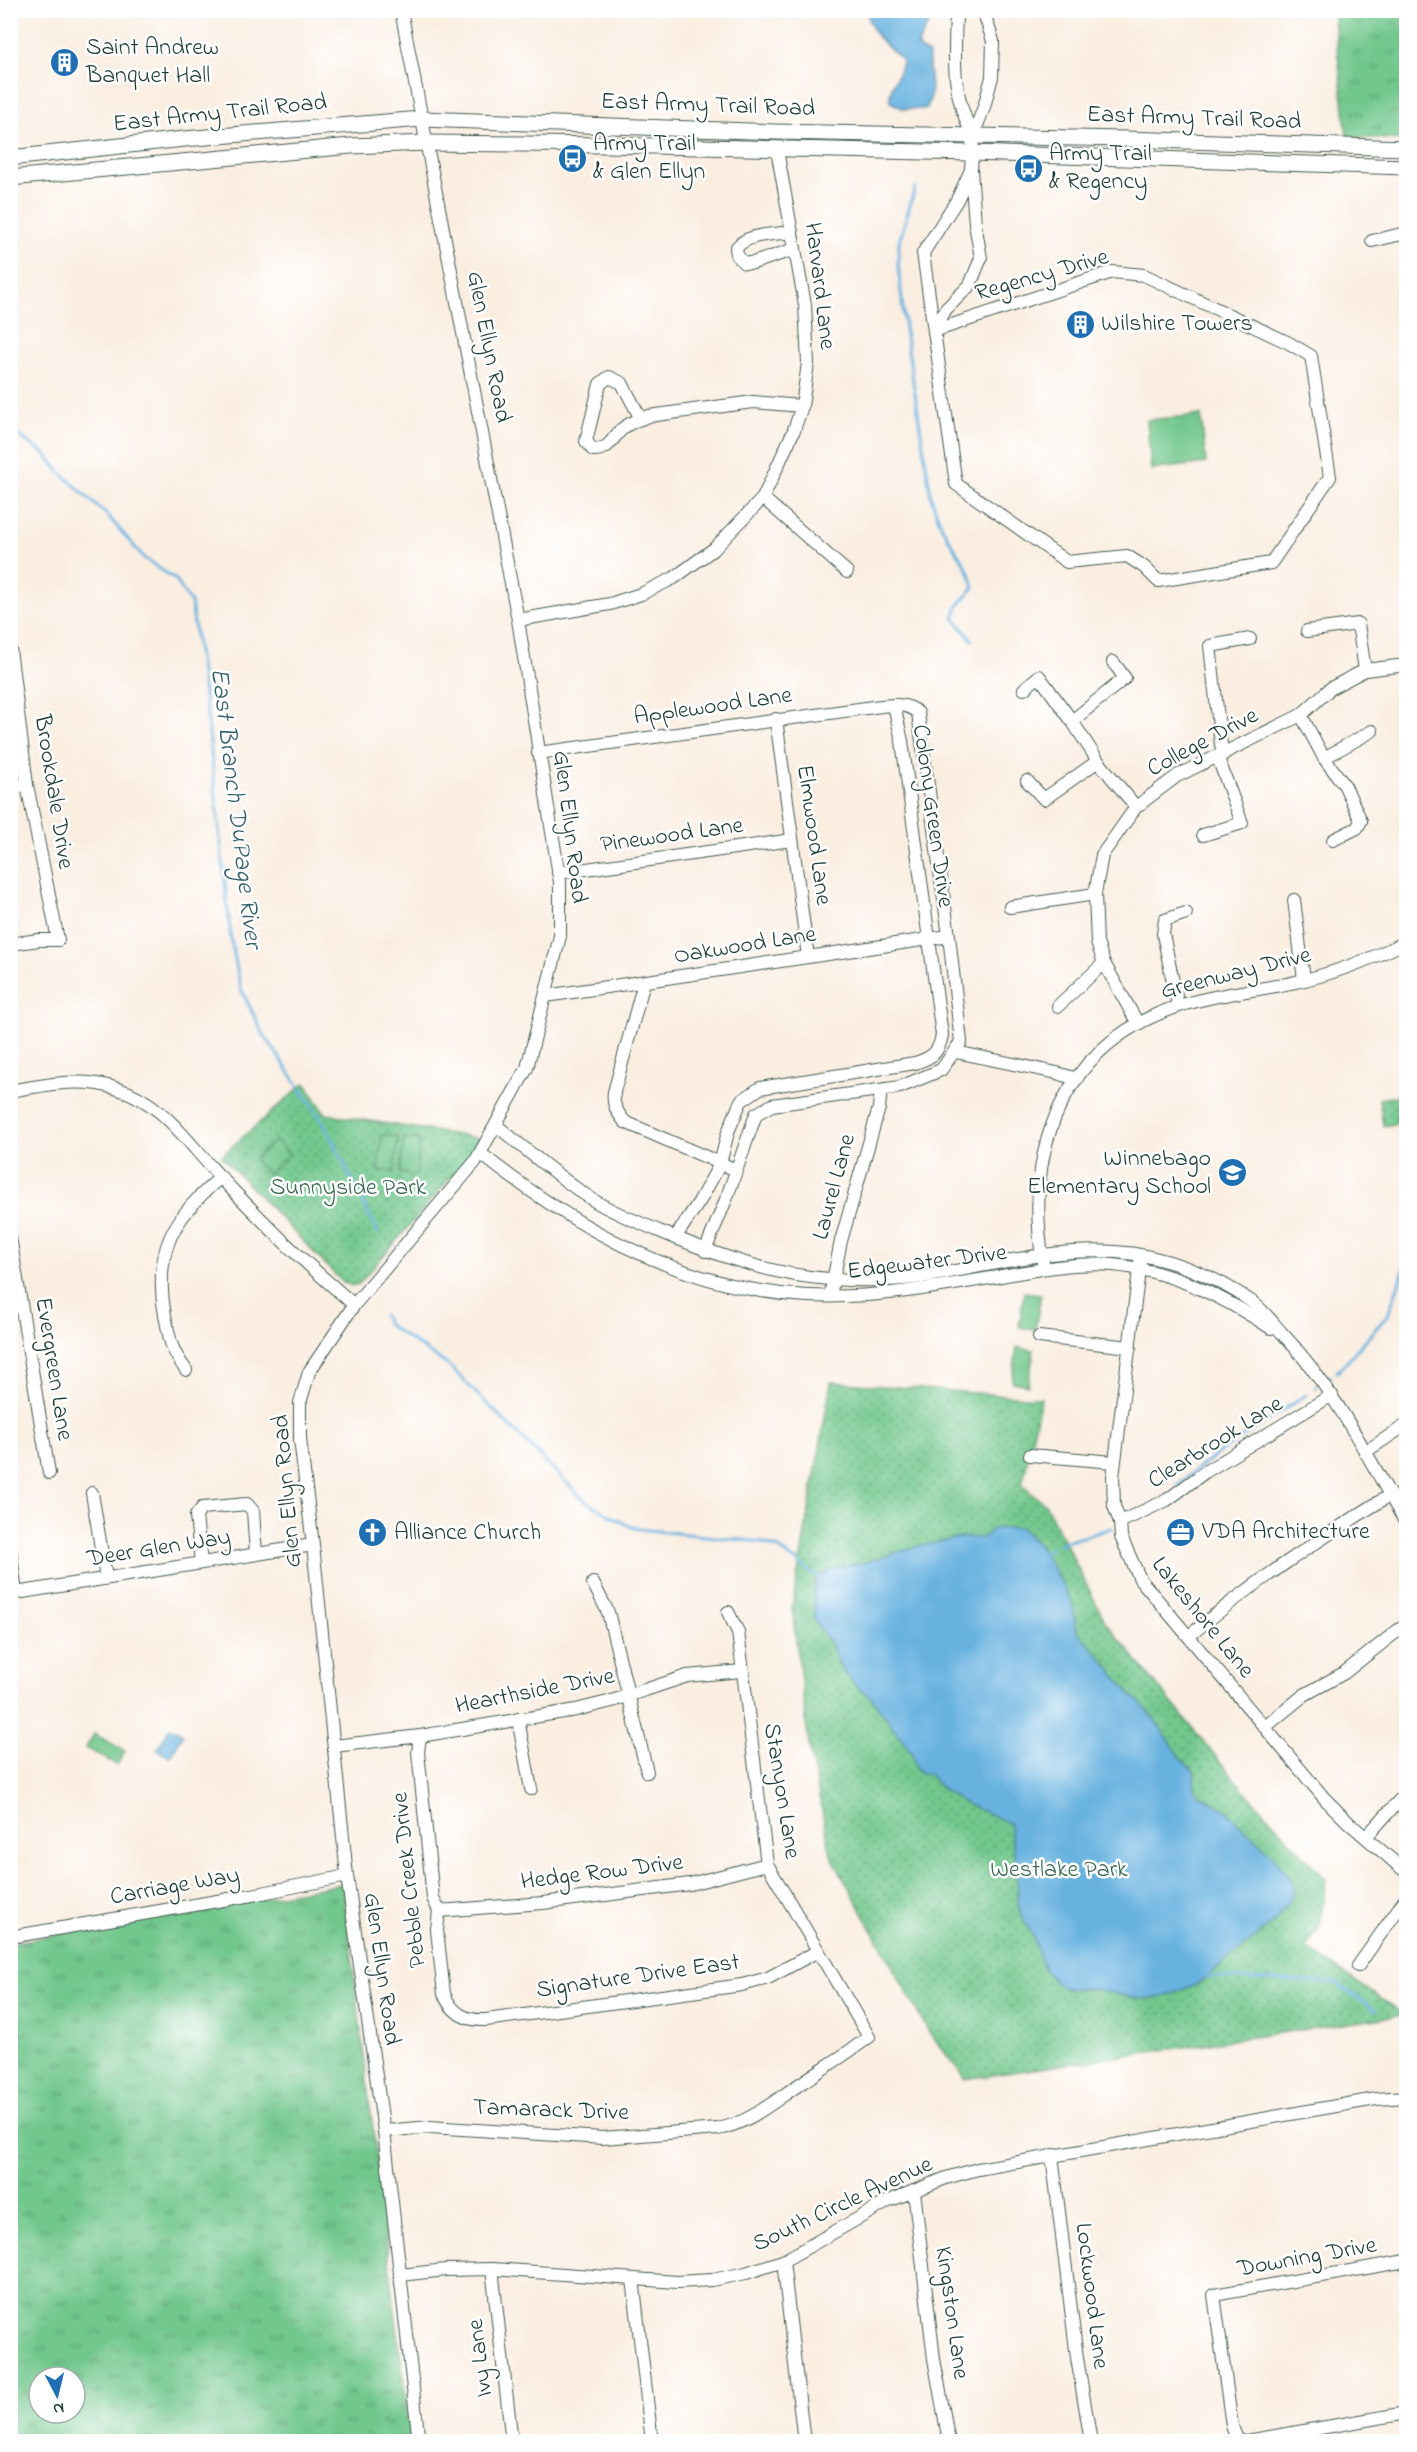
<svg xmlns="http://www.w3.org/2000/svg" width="1417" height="2452" viewBox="0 0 1417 2452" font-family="'Indie Flower',sans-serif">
<defs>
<pattern id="grass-tufts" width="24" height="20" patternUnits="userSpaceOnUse" patternTransform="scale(1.5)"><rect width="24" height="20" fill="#71c78c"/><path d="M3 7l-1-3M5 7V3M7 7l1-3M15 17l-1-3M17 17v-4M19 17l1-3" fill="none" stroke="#5ca373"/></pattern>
<pattern id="park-dots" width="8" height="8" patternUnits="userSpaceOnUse" patternTransform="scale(1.5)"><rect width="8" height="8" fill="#71c78c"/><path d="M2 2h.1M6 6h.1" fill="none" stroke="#5ca373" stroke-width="1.8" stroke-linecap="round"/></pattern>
</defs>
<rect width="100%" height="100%" fill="#fff"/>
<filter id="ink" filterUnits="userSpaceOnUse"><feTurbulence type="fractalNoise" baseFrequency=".0167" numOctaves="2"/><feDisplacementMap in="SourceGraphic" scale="12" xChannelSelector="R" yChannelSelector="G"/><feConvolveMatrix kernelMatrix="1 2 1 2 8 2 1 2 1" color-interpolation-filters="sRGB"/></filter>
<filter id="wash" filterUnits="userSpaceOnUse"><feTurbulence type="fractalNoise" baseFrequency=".008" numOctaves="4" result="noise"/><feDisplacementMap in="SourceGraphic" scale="24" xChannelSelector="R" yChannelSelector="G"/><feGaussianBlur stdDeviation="1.35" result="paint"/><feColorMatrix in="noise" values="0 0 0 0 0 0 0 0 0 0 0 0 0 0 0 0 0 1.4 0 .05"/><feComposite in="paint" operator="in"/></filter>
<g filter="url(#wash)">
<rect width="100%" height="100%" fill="#faeee1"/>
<g fill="url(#grass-tufts)" stroke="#488260" stroke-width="1.5" fill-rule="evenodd">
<path d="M1333,11H1406V140L1347,137Z"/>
<path d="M343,1884L411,2441L11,2442V1943ZM39,2377H75V2413H39Z"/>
</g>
<g fill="url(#park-dots)" stroke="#488260" stroke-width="1.5">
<path d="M305,1083L326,1114L484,1139L359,1284L351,1286L340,1280L221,1156Z"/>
<path d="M1406,1094V1119L1401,1120V1123L1383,1126L1379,1099Z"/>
<path d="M831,1382L1041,1398L1022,1485L1046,1505L1106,1623L1242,1788L1326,1880L1320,1927L1306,1947L1406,2016V2018L1398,2016L965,2079L928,2031L831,1855L809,1747L792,1608Z"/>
</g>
<g fill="#71c78c" stroke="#488260" stroke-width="1.5">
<path d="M1201,415L1206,463L1151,470L1147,420Z"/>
<path d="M382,1135L398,1137L394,1172L378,1170Z"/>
<path d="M404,1138L420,1140L416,1175L400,1173Z"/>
<path d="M275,1140L289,1154L268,1174L254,1160Z"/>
<path d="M1024,1292L1041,1294L1035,1330L1019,1327Z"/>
<path d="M1017,1347L1034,1350L1028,1385L1012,1382Z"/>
<path d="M94,1734L125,1751L117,1765L86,1748Z"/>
</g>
<g fill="#68b2e0" stroke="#44788a" stroke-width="1.5">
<path d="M867,11H931L929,22L918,45L921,50L929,54C927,70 936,95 926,109H904L890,102C888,86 901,75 902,60C886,44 870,36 867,11Z"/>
<path d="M1020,1527L1040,1547L1060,1580L1072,1603L1077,1632L1104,1661L1123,1686L1150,1713L1184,1762L1195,1772L1194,1785L1198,1794L1227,1810L1234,1819L1274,1857L1293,1882V1895L1275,1920L1241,1950L1227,1959L1208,1977L1194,1986L1164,1997L1141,1999L1094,1989H1068L1058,1985L1044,1970L1033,1937L1019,1910L1016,1862L1009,1823C983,1810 946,1800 929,1774L921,1773L916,1768L912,1753L870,1696L856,1686L838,1663L832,1646L814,1620V1587L817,1578L834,1568L865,1562L918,1546L965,1537L982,1538L992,1529Z"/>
<path d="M170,1727L183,1734L170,1757L157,1750Z"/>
</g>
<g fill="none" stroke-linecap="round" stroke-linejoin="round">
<g stroke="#68b2e0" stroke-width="3">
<path d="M915,188L899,242L898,264L906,337L931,496C935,510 939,523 947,536C957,554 969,566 974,587L958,606L954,618L972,640"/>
<path d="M10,430L44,453L61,473L108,516L145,559L175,579L191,603L207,715L231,939L241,989L262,1032L325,1125L378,1233"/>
<path d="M383,1315L388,1325L449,1366L585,1501L629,1526L639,1529L761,1542L778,1548L820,1579"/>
<path d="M1337,1372L1388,1315L1406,1263"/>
<path d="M1330,1377H1331"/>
<path d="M1316,1387H1317"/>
<path d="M1177,1485L1221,1451L1306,1395"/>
<path d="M1059,1544L1112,1528"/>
<path d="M1041,1555L1050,1548"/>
<path d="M1206,1974L1208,1977L1336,1983L1376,2010"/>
</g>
</g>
</g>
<g filter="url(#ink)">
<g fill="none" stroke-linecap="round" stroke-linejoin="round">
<defs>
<g id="minor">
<path d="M401,10L518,620L560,882V936L527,1068L475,1162L354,1305L309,1372L300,1403V1439L313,1545L347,1876L384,2131L419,2442"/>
<path d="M954,10L956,17C954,61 952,95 973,136"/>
<path d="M792,232C774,235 748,233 736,248L737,255L744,263H753L795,249"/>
<path d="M1372,241L1406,233"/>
<path d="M1112,272L1144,275L1289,343L1311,356L1330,477L1271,563L1158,581L1144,567L1127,556L1067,562L956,484L934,331Z"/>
<path d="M934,331L946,309L970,285L981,258L975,224L971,170L973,136L984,107L992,77L993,41L983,10"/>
<path d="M934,331L923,253L957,200L970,172"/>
<path d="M641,419L622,383L609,377L600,384L586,441L593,450C610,450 611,439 622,429C630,422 640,419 649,416L753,402L802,406"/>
<path d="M763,498L847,572"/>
<path d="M518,620L610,604L641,594L674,578L715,548L763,498L794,430L802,406L808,363L805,305L777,150"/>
<path d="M1307,631L1358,624L1365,670"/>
<path d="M10,649L27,785L58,940H39L10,944"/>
<path d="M1024,689L1039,676L1072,721L1098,761L1136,807"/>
<path d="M1301,715L1324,758L1345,786L1361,821L1357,828L1333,840"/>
<path d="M776,719L808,957"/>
<path d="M1072,721L1125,678L1113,662"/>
<path d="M538,753L866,708C882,706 906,700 918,713L949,936L961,1042L941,1070L900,1087L772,1105L756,1114L727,1197L705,1251"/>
<path d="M1224,754L1221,745L1210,646L1250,639"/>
<path d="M1324,758L1372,731"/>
<path d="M1027,781L1044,799L1098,761"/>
<path d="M10,787L27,785"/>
<path d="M1203,835L1242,823L1218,758"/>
<path d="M558,873L792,840"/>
<path d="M1294,900L1304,980"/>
<path d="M1010,907L1095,894"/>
<path d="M644,982L614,1092C612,1105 617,1112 625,1122L736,1170"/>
<path d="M546,996L949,936"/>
<path d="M1058,1006L1104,963"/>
<path d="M1178,1006L1163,934L1165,920L1186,913"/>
<path d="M1138,1024L1104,963L1097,943L1095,894L1102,855L1136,807L1177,776L1301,715L1331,688L1365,670L1406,665"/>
<path d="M956,1052L1057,1073L1077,1079"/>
<path d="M10,1091C45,1085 80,1077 115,1088C159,1100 183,1136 212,1168C231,1189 250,1208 270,1228C296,1255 326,1280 354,1305"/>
<path d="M496,1125C526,1150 557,1176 590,1198C611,1212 636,1221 659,1231C714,1254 770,1275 830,1279C860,1281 893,1281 922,1277C986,1267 1051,1247 1116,1252C1163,1255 1214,1275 1252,1302C1263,1310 1273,1323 1282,1333C1335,1389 1368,1458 1406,1523"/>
<path d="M480,1153C574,1228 685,1290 807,1296C871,1299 933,1288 996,1277C1034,1270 1074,1262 1113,1265C1171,1270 1223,1297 1271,1328"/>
<path d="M10,1237L49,1473"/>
<path d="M675,1238L699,1202L720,1164L728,1132L741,1101L760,1088L915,1063C931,1058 939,1053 942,1035L902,741L894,705"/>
<path d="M1043,1262C1024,1148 1063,1044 1179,1006C1214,994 1254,991 1291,983C1331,975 1369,960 1406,942"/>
<path d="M1140,1262L1113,1477L1114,1506L1120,1522L1121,1537L1140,1579L1325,1799L1349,1823L1406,1872"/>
<path d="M830,1296L841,1241L879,1108L881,1090"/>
<path d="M1039,1337L1130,1347"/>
<path d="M186,1370C170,1348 170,1341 165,1315C153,1250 173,1218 221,1177"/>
<path d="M1365,1452L1406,1425"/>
<path d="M1030,1455L1114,1462"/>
<path d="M92,1493L106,1578"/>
<path d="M1120,1522L1167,1500L1205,1472L1332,1395"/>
<path d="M10,1547L16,1593"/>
<path d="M201,1563L196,1516L202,1508L247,1504L253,1511L256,1554"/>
<path d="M593,1583L608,1612L647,1772"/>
<path d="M10,1594L313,1545"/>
<path d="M1189,1636C1252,1583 1320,1539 1390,1495"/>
<path d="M518,1719L531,1789"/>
<path d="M1265,1727L1304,1695L1344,1673L1406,1624"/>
<path d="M420,1736L418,1752L433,1898L439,1911L437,1930L444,1994C452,2013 465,2021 486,2020L742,1985L768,1978L818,1951"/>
<path d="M334,1746L420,1736L576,1710L612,1701L687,1676L742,1671"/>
<path d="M1366,1837L1406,1793"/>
<path d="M439,1911L543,1903L690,1884L767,1864"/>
<path d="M10,1937L252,1895L347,1876"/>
<path d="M1358,1966L1406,1898"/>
<path d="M384,2131L430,2127L603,2138L718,2129C752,2122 775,2100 803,2082C825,2067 848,2053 869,2037L767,1864L738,1632L728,1612"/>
<path d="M1052,2155L1077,2358L1091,2442"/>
<path d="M914,2191L934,2359L949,2442"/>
<path d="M783,2261L804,2442"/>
<path d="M492,2269L512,2442"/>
<path d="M400,2275L446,2270L492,2269L677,2282L712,2280L746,2273L783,2261L889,2201L946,2178L978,2169L1376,2099L1406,2097"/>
<path d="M633,2279L652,2442"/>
<path d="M1238,2442L1232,2426L1214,2295L1406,2261"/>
<path d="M1241,2442L1406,2413"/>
</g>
<g id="major">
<path d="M10,158L184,139L421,119L775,132L1125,139L1406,148"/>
<path d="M10,178L351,146L426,143L605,145L972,153L1406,167"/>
</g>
</defs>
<use href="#minor" stroke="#40584e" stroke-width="14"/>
<use href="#major" stroke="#40584e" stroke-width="17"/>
<use href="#minor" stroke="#fff" stroke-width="12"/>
<use href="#major" stroke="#fff" stroke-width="15"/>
</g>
</g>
<defs>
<symbol id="building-disc" viewBox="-11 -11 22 22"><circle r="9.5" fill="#1f6fb2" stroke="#fff"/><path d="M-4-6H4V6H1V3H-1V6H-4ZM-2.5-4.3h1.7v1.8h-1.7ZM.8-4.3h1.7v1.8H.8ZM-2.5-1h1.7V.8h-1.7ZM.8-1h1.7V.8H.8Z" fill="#fff"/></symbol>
<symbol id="bus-disc" viewBox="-11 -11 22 22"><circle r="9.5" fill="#1f6fb2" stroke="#fff"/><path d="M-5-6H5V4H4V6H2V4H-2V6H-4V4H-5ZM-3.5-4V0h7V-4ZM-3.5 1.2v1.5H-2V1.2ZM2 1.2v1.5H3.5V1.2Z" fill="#fff"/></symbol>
<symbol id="school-disc" viewBox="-11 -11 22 22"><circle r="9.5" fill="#1f6fb2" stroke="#fff"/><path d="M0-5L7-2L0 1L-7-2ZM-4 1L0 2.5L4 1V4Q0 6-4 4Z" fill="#fff"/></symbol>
<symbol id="office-disc" viewBox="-11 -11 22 22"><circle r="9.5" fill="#1f6fb2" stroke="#fff"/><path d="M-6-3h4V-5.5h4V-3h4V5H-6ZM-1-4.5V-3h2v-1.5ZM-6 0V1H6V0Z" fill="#fff"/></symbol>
<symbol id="church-disc" viewBox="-11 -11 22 22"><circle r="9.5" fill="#1f6fb2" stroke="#fff"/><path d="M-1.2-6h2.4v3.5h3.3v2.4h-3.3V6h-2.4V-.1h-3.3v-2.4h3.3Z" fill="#fff"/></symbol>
</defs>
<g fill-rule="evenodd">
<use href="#building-disc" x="48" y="46" width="33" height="33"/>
<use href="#bus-disc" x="556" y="142" width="33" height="33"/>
<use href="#bus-disc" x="1012" y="152" width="33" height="33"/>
<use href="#building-disc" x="1064" y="308" width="33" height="33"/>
<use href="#school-disc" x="1216" y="1156" width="33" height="33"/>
<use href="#office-disc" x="1164" y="1516" width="33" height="33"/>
<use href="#church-disc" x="356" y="1516" width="33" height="33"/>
</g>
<g text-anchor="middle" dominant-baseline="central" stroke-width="5" stroke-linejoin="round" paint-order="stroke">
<g font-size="24" fill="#1f3d34" stroke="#fff" text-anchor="start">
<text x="86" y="48">Saint Andrew<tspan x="86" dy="28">Banquet Hall</tspan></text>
<text x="593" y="144">Army Trail<tspan x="593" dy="28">&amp; Glen Ellyn</tspan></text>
<text x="1049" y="154">Army Trail<tspan x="1049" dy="28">&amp; Regency</tspan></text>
<text x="1101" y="324">Wilshire Towers</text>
<text x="1211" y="1159" text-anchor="end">Winnebago<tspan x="1211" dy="28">Elementary School</tspan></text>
<text x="1202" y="1532">VDA Architecture</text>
<text x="394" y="1533">Alliance Church</text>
</g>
<g font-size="24" fill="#1f3d34" stroke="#fff">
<text transform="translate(708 106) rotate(2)">East Army Trail Road</text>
<text transform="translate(220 114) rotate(-6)">East Army Trail Road</text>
<text transform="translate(1194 119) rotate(2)">East Army Trail Road</text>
<text transform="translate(1042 276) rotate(-16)">Regency Drive</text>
<text transform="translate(819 286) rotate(83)">Harvard Lane</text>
<text transform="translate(488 347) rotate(79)">Glen Ellyn Road</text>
<text transform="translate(713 707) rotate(-8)">Applewood Lane</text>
<text transform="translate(1203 743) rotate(-28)">College Drive</text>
<text transform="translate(53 792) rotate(81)">Brookdale Drive</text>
<text transform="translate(932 816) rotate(82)">Colony Green Drive</text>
<text transform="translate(569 827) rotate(83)">Glen Ellyn Road</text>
<text transform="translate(813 835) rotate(82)">Elmwood Lane</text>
<text transform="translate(672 836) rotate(-8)">Pinewood Lane</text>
<text transform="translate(745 946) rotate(-9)">Oakwood Lane</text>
<text transform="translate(1236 974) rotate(-14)">Greenway Drive</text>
<text transform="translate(835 1187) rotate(-75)">Laurel Lane</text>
<text transform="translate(927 1263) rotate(-7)">Edgewater Drive</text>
<text transform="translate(53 1369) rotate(81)">Evergreen Lane</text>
<text transform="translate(1216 1443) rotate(-32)">Clearbrook Lane</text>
<text transform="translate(288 1491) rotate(-95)">Glen Ellyn Road</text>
<text transform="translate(159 1549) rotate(-9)">Deer Glen Way</text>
<text transform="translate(1202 1618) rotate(51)">Lakeshore Lane</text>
<text transform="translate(535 1692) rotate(-11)">Hearthside Drive</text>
<text transform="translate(781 1791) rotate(81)">Stanyon Lane</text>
<text transform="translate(602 1873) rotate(-7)">Hedge Row Drive</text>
<text transform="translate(410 1880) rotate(-96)">Pebble Creek Drive</text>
<text transform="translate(175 1887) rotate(-10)">Carriage Way</text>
<text transform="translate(381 1969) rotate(82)">Glen Ellyn Road</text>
<text transform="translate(638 1977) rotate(-8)">Signature Drive East</text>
<text transform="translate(551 2111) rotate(2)">Tamarack Drive</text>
<text transform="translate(843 2205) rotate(-25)">South Circle Avenue</text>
<text transform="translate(1307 2258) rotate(-10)">Downing Drive</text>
<text transform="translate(1091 2296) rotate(83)">Lockwood Lane</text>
<text transform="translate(951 2313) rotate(82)">Kingston Lane</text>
<text transform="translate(481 2358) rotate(-97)">Ivy Lane</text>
</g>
<g font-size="24" fill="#38664e" stroke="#fff">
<text x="348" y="1188">Sunnyside Park</text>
<text x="1059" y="1870">Westlake Park</text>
</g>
<g font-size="26" font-style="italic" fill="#356068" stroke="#fff">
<text transform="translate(235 808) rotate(83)">East Branch DuPage River</text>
</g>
</g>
<rect width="1417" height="2452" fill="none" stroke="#fff" stroke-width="36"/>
<g transform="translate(57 2395) rotate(173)"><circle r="28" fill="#ffffff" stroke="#a5b1ae" stroke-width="1.5"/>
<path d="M0-4.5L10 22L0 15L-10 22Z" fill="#1f6fb2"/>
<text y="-9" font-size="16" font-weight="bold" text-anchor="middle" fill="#1f3d34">N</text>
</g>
</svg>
